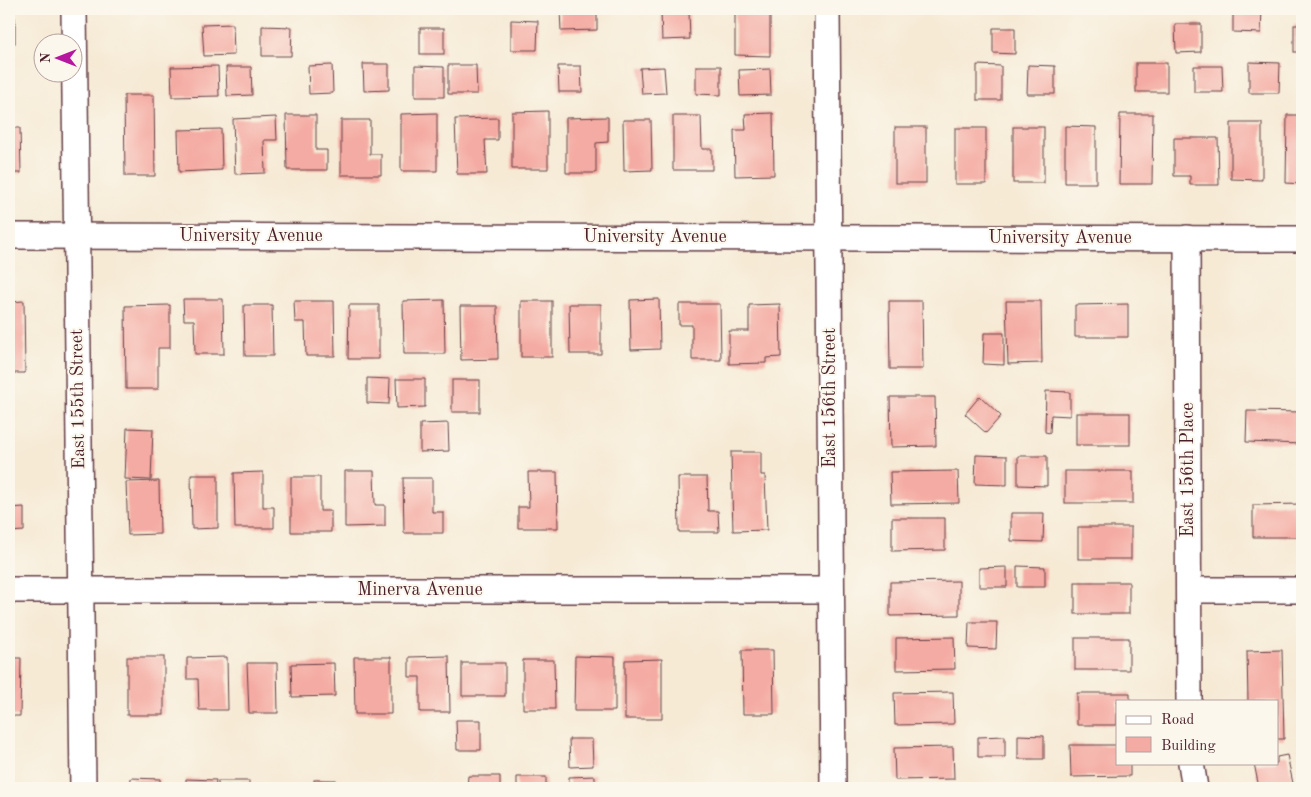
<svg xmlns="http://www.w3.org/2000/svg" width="1311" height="797" viewBox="0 0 1311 797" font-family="'Old Standard TT',serif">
<rect width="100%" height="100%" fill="#fbf7ec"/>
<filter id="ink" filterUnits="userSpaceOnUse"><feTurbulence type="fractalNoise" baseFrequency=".02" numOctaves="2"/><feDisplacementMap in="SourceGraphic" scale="10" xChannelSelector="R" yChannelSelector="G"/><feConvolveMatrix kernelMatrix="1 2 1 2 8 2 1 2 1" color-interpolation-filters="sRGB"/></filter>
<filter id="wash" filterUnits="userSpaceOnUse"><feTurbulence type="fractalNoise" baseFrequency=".0096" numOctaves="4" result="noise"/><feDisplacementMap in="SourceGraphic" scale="20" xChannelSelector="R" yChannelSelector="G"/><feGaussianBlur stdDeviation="1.12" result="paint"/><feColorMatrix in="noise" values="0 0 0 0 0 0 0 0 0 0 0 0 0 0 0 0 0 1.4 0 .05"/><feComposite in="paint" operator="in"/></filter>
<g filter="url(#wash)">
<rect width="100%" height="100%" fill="#f6ead5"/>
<g id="blocks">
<g fill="#f4aba3">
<path d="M560,9H597V30L561,31Z"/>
<path d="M735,9H770V56L735,55Z"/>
<path d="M1233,9H1262L1261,33L1233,32Z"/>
<path d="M661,12H689L690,39L662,40Z"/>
<rect x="9" y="18" width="6" height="25"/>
<path d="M511,20L538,21L537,50H511Z"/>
<path d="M233,24L234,55L204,56L202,25Z"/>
<path d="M1175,24H1201V52L1176,53Z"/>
<rect x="1294" y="25" width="8" height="27"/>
<path d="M262,26L292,27L291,56H262Z"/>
<rect x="420" y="28" width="24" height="26"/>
<path d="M993,28H1015V54L993,53Z"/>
<path d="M1249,62L1280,63L1279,93H1249Z"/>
<rect x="1136" y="63" width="31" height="29"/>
<path d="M363,64H389V90L364,91Z"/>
<path d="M332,65L333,93L309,94L308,66Z"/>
<path d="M448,65H476L477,94H448Z"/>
<path d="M977,65L1001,66V100H977Z"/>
<path d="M1028,65L1055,66V94H1027Z"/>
<path d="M218,66L219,96L172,97L171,67Z"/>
<path d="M415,66L444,67V97H415Z"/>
<path d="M558,66H581L582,92H559Z"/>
<path d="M696,66H721V95L696,94Z"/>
<path d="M1194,66H1222L1223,92H1194Z"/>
<path d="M226,67H251L252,95L227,96Z"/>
<path d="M664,67L666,93L642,94L640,68Z"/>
<path d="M770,69L771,95L740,96L739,70Z"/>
<path d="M124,95H154L155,176H125Z"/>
<path d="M548,111V169H512V112Z"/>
<path d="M437,113V171H401V114Z"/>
<path d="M773,113L774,175L735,176L734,130H746L745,114Z"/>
<path d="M1120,114H1153L1152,184H1119Z"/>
<path d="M286,115H316V150H327V170H287Z"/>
<path d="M1287,115H1302V184L1286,183Z"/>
<path d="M673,116H701L702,149H712V170H673Z"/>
<path d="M276,117L277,140H264L265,173L235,174L233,119Z"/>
<path d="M608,117V142L596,143V173H566V118Z"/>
<path d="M498,118V140H485L487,174H457L455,119Z"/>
<path d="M341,120H370V154H381V175H341Z"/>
<path d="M623,120H651L652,170L624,171Z"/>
<path d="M1231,123H1262V180L1231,179Z"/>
<path d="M1065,126L1096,127V183H1065Z"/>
<rect x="895" y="127" width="31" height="56"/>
<rect x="1013" y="127" width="31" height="56"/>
<path d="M9,128H20L21,173H9Z"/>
<rect x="955" y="128" width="31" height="56"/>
<path d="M221,129L222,170L179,172L178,130Z"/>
<path d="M1174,138H1218L1219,185H1190V176H1174Z"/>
<path d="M183,299H223L224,354H195L194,320H184Z"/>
<path d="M659,299L660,349L631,350L630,300Z"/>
<path d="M444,300L445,354H404L403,301Z"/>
<path d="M24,301L25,373H9V302Z"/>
<path d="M294,301H334L335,356H306L305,322H295Z"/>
<rect x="521" y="301" width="31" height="56"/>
<path d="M889,301H922L923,369H890Z"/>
<path d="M1006,301H1041L1042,363L1008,364Z"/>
<path d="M569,304H601V354H570Z"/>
<path d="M679,304H720L721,360H692V325H679Z"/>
<path d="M780,304L781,357L766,358V363L729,364V331H749V305Z"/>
<path d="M1128,304V337H1075V305Z"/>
<path d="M170,305V348H158V389H126L125,306Z"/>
<path d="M244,305H272L273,356H245Z"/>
<path d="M349,305H379V359H348Z"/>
<path d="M460,306H497L498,359L461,360Z"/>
<path d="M984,333H1004V365L983,364Z"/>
<path d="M367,378L390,379L389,404L367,403Z"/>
<path d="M396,379H425V407L397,408Z"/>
<rect x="452" y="380" width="28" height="32"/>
<path d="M1046,391L1070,392V416L1051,415L1050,433L1045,432Z"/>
<path d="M980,396L1001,416L986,433L965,414Z"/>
<path d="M890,397H935L936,446L891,447Z"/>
<path d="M1247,411L1302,412V444L1246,442Z"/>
<rect x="1076" y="413" width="54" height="32"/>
<path d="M448,423L449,451L420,452V424Z"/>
<path d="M127,428L153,429L151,480L125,479Z"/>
<path d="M731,452H761V475H765L767,530L733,531Z"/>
<path d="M976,455L1007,456V485L975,484Z"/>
<path d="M1018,456H1047V486L1018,485Z"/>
<path d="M345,471H374L375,505H385V526L345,527Z"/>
<path d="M958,471L959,503L891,504L890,472Z"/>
<rect x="1065" y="471" width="68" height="32"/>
<path d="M263,472V507H274V528H235L234,473Z"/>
<path d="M528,472H557L558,528H518V507H529Z"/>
<path d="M191,475H218V528L192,529Z"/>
<path d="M291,477H320V511H331V532H291Z"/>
<path d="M678,477H707L708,511H718L719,532H679Z"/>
<path d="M403,478H432V512H443V533H404Z"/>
<path d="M159,481L160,534L128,535L126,482Z"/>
<path d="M1302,504V537H1253V505Z"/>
<path d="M24,507V531L9,532V508Z"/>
<path d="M1011,513H1044L1043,542L1011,541Z"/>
<path d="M892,518H945V550L892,551Z"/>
<rect x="1078" y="527" width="53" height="32"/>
<path d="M1017,566L1045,567V587H1017Z"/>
<path d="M1007,567V587H979V568Z"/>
<path d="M959,581V615L890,616V582Z"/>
<rect x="1075" y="582" width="54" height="32"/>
<path d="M969,622H997L996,649L968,648Z"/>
<path d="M954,637L955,669L896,670V638Z"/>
<rect x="1075" y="638" width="54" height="32"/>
<path d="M742,650H773L774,714H743Z"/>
<path d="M1282,650L1284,739H1277V701H1248L1247,651Z"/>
<path d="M449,656L450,712H420V677H409V657Z"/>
<path d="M575,656L615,657V711H574Z"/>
<rect x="127" y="657" width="37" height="58"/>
<path d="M227,657L228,710H199L198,679H187V658Z"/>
<path d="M354,657H391V714H355Z"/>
<path d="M9,658H21L20,716H9Z"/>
<path d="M662,659V719H625V660Z"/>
<path d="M523,660H554L555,709H523Z"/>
<path d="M247,663H277L278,713H249Z"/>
<path d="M334,663L335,696L292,697L291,664Z"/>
<rect x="462" y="663" width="43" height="33"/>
<path d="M953,692L954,724L895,725L894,693Z"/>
<path d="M1077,693H1130V701H1117V725H1077Z"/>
<path d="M456,720H481V750H457Z"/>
<path d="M1018,735L1044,736V759H1018Z"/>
<path d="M1005,736V757H978V737Z"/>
<path d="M569,739H592L593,766L570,767Z"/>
<path d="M1070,745H1117V763H1130V776L1071,777Z"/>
<path d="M953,747L954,779L895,780L894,748Z"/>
<path d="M1287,755L1294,788H1259L1254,763H1277V757Z"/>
<path d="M468,776H500V788H467Z"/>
<path d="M595,776V788H569V777Z"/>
<rect x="517" y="777" width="29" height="11"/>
<path d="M131,778L160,779V788H130Z"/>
<path d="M186,779L216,780L215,788H186Z"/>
<rect x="314" y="780" width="22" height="8"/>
<rect x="218" y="781" width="31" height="7"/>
</g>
</g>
</g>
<g filter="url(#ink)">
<use href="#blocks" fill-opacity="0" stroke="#643d44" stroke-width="1"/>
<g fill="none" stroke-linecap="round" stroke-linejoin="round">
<defs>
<g id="minor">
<path d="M74,9L83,788"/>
<path d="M827,9L833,788"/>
<path d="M9,236L1302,239"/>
<path d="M1187,238L1189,701"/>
<path d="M9,590H831"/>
<path d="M1189,590H1302"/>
<path d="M1191,763L1195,788"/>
</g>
</defs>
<use href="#minor" stroke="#643d44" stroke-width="28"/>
<use href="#minor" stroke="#fff" stroke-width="25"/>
</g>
</g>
<g text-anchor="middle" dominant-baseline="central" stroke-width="4" stroke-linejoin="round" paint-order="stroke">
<g font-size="18" fill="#4a1f2b" stroke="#fbf7ec">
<text x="251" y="236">University Avenue</text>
<text x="655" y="237">University Avenue</text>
<text x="1060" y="238">University Avenue</text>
<text transform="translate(830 398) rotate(-90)">East 156th Street</text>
<text transform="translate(78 399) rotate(-91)">East 155th Street</text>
<text transform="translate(1188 470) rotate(-90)">East 156th Place</text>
<text x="420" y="590">Minerva Avenue</text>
</g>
</g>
<rect width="1311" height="797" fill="none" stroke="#fbf7ec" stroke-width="30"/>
<rect x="1116" y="700" width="162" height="65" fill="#fbf7ec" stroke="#b4a19f"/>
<rect x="1126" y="716" width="25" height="8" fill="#ffffff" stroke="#b4a19f"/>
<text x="1161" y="724" font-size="15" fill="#4a1f2b">Road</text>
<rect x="1126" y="737" width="25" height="15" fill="#f4aba3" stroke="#b4a19f"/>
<text x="1161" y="750" font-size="15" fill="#4a1f2b">Building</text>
<g transform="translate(58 58) rotate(270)"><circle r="24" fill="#fbf7ec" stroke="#b4a19f"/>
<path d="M0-4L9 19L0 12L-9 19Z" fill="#b5179e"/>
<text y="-8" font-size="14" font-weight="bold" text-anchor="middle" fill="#4a1f2b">N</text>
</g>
</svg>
